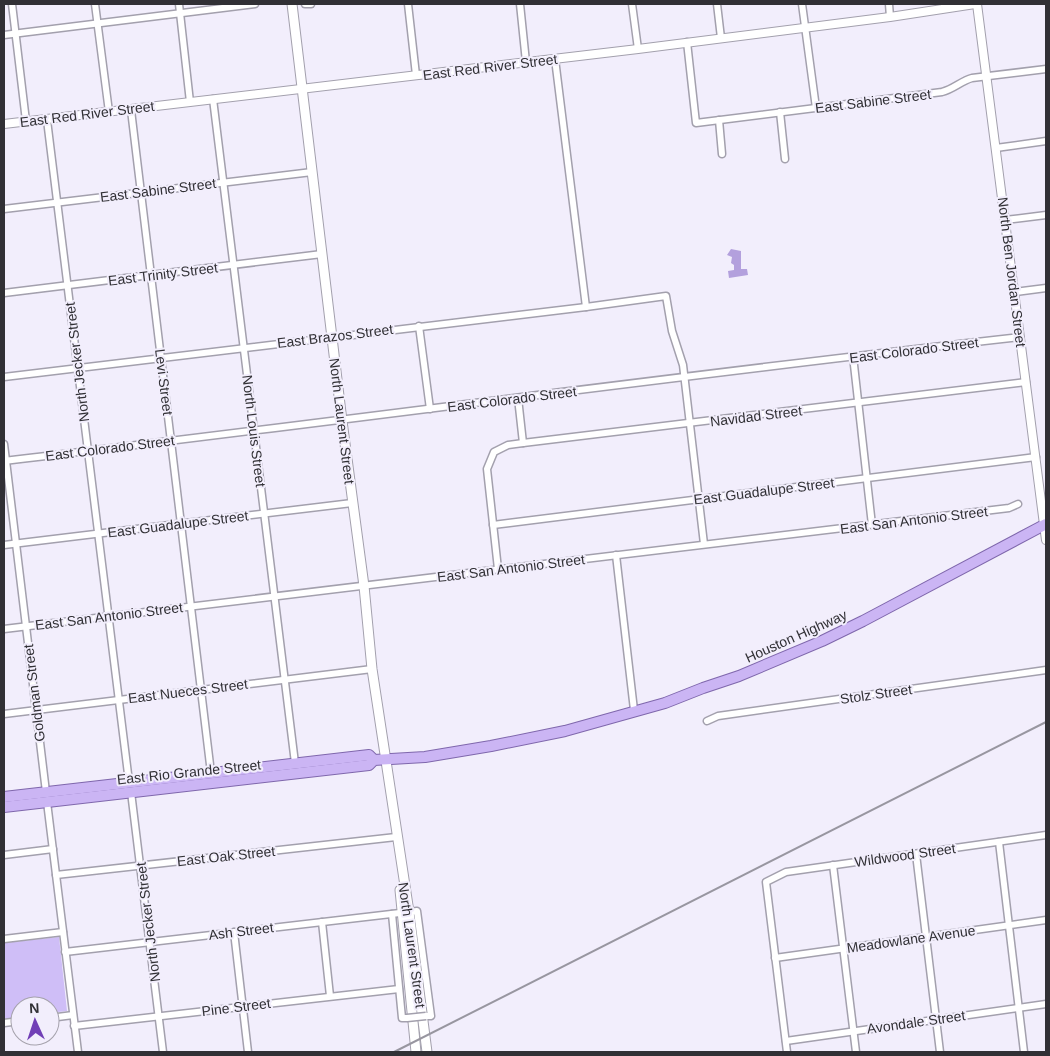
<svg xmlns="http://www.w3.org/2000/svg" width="1050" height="1056" viewBox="0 0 1050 1056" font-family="Helvetica,sans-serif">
<rect width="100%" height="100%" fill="#f2eefc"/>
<path fill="#cfbef7" d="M59,937L67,1011L50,1013V1006H20V1017L4,1019V943Z"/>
<path fill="#b3a0dd" d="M731,249L741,251V269H747L748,275L729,278L728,271L734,270V265L731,263L732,257L727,255Z"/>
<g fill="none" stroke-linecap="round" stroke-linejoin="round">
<defs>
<g id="minor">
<path d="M12,4L26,121"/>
<path d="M95,4L109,112"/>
<path d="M179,4L190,102"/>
<path d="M305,4H311"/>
<path d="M408,4L416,75"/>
<path d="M520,4L526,62"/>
<path d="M632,4L638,49"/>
<path d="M717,4L721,38"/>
<path d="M802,4L816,108"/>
<path d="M889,4L890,17"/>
<path d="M4,35L255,4"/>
<path d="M687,42L696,123L942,92C954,89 961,81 972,78L1046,69"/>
<path d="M555,59L586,307"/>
<path d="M213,99L295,763"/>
<path d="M131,110L211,773"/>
<path d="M780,112L785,159"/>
<path d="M47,120L129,782"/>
<path d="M719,120L722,154"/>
<path d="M996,148L1046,141"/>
<path d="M4,209L312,172"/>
<path d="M1005,220L1046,215"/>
<path d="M1015,292L1046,288"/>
<path d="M4,293L322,254"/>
<path d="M419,326L430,409"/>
<path d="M853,356L872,525"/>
<path d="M4,377L586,307L666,296L672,331L683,365L704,544"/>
<path d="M518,398L523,443"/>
<path d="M4,444L46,792"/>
<path d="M4,461C343,421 681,375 1020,337"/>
<path d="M493,525L1036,457"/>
<path d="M4,545L352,503"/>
<path d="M616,555L634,710"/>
<path d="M498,569L487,469L494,452L508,445L523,443L1026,382"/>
<path d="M4,629L1009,508L1018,504"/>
<path d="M4,714L372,669"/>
<path d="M707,721L718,716L1046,670"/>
<path d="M131,792L163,1052"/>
<path d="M47,802L78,1052"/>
<path d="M999,842L1024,1052"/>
<path d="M916,854L940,1052"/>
<path d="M4,855L53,849"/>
<path d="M833,865L856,1052"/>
<path d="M56,875L396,837"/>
<path d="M392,914L402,1018H407"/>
<path d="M322,922L330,996"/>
<path d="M234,932L248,1052"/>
<path d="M4,939L63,932"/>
<path d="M65,952L417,911L431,1016H426"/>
<path d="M775,958L1046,920"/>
<path d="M50,1018L73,1015"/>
<path d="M4,1023L20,1021"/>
<path d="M74,1026L399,989"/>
<path d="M786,1041L1046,1004"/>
<path d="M787,1052L766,882L786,872L1046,835"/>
</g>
<g id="tertiary">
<path d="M977,4L1046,540"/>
<path d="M4,124L638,49L890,17L975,4"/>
</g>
<g id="secondary">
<path d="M292,4L342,421L364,586L372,669L409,912L427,1052"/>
<path d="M400,890L416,1052"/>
</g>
<g id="primary">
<path d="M4,797L369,755L374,760"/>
<path d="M4,807L369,765L374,760L425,757L491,746L565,731L665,703L703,688L739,676L822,641L863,621L1046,524"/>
</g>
</defs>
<use href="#minor" stroke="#a3a0ad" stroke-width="9"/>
<use href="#tertiary" stroke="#a3a0ad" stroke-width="10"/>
<use href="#secondary" stroke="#a3a0ad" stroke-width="11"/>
<use href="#primary" stroke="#7f67ac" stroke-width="12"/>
<use href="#minor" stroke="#fff" stroke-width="6"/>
<use href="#tertiary" stroke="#fff" stroke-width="8"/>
<use href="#secondary" stroke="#fff" stroke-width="9"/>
<use href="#primary" stroke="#cbb5f4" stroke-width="10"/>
<path stroke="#9896a0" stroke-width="2" d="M394,1052L1046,722"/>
<defs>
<path id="minor-bridge" d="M407,1018L426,1016"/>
</defs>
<use href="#minor-bridge" stroke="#a3a0ad" stroke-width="9" stroke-linecap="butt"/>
<use href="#minor-bridge" stroke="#fff" stroke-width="6"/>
</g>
<g text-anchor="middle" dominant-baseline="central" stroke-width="4" stroke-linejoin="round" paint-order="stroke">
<g font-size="14" fill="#313035" stroke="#f2eefc">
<text transform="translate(490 67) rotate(-7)">East Red River Street</text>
<text transform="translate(873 101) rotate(-7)">East Sabine Street</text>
<text transform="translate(87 114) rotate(-7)">East Red River Street</text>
<text transform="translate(158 190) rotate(-7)">East Sabine Street</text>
<text transform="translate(1012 272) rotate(83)">North Ben Jordan Street</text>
<text transform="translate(163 274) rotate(-7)">East Trinity Street</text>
<text transform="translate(335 336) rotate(-7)">East Brazos Street</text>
<text transform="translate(914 350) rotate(-7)">East Colorado Street</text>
<text transform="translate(77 362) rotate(-97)">North Jecker Street</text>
<text transform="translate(164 382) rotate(83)">Levi Street</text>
<text transform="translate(512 399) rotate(-7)">East Colorado Street</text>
<text transform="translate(756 416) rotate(-7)">Navidad Street</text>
<text transform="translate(342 421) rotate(83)">North Laurent Street</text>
<text transform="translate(254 431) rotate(83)">North Louis Street</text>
<text transform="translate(110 448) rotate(-7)">East Colorado Street</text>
<text transform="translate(764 491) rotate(-7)">East Guadalupe Street</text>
<text transform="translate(914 520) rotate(-7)">East San Antonio Street</text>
<text transform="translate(178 524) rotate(-7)">East Guadalupe Street</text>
<text transform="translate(511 568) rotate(-7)">East San Antonio Street</text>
<text transform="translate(109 616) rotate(-7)">East San Antonio Street</text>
<text transform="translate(796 636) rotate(-24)">Houston Highway</text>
<text transform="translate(188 691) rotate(-7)">East Nueces Street</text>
<text transform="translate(34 693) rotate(-97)">Goldman Street</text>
<text transform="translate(876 694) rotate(-8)">Stolz Street</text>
<text transform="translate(189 772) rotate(-6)">East Rio Grande Street</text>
<text transform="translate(905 855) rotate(-8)">Wildwood Street</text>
<text transform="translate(226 856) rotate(-6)">East Oak Street</text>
<text transform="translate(148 922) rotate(-97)">North Jecker Street</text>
<text transform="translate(241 931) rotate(-7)">Ash Street</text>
<text transform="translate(911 939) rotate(-8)">Meadowlane Avenue</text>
<text transform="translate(412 945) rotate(82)">North Laurent Street</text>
<text transform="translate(236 1007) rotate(-7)">Pine Street</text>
<text transform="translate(916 1022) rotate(-8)">Avondale Street</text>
</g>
</g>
<rect width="1050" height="1056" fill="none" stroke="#313035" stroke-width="10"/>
<g transform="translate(35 1021) rotate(357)"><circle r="24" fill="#f2eefc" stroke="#a5a2ac"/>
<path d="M0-4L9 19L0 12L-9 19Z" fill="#713fb6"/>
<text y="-8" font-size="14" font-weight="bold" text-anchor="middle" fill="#313035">N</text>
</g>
</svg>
